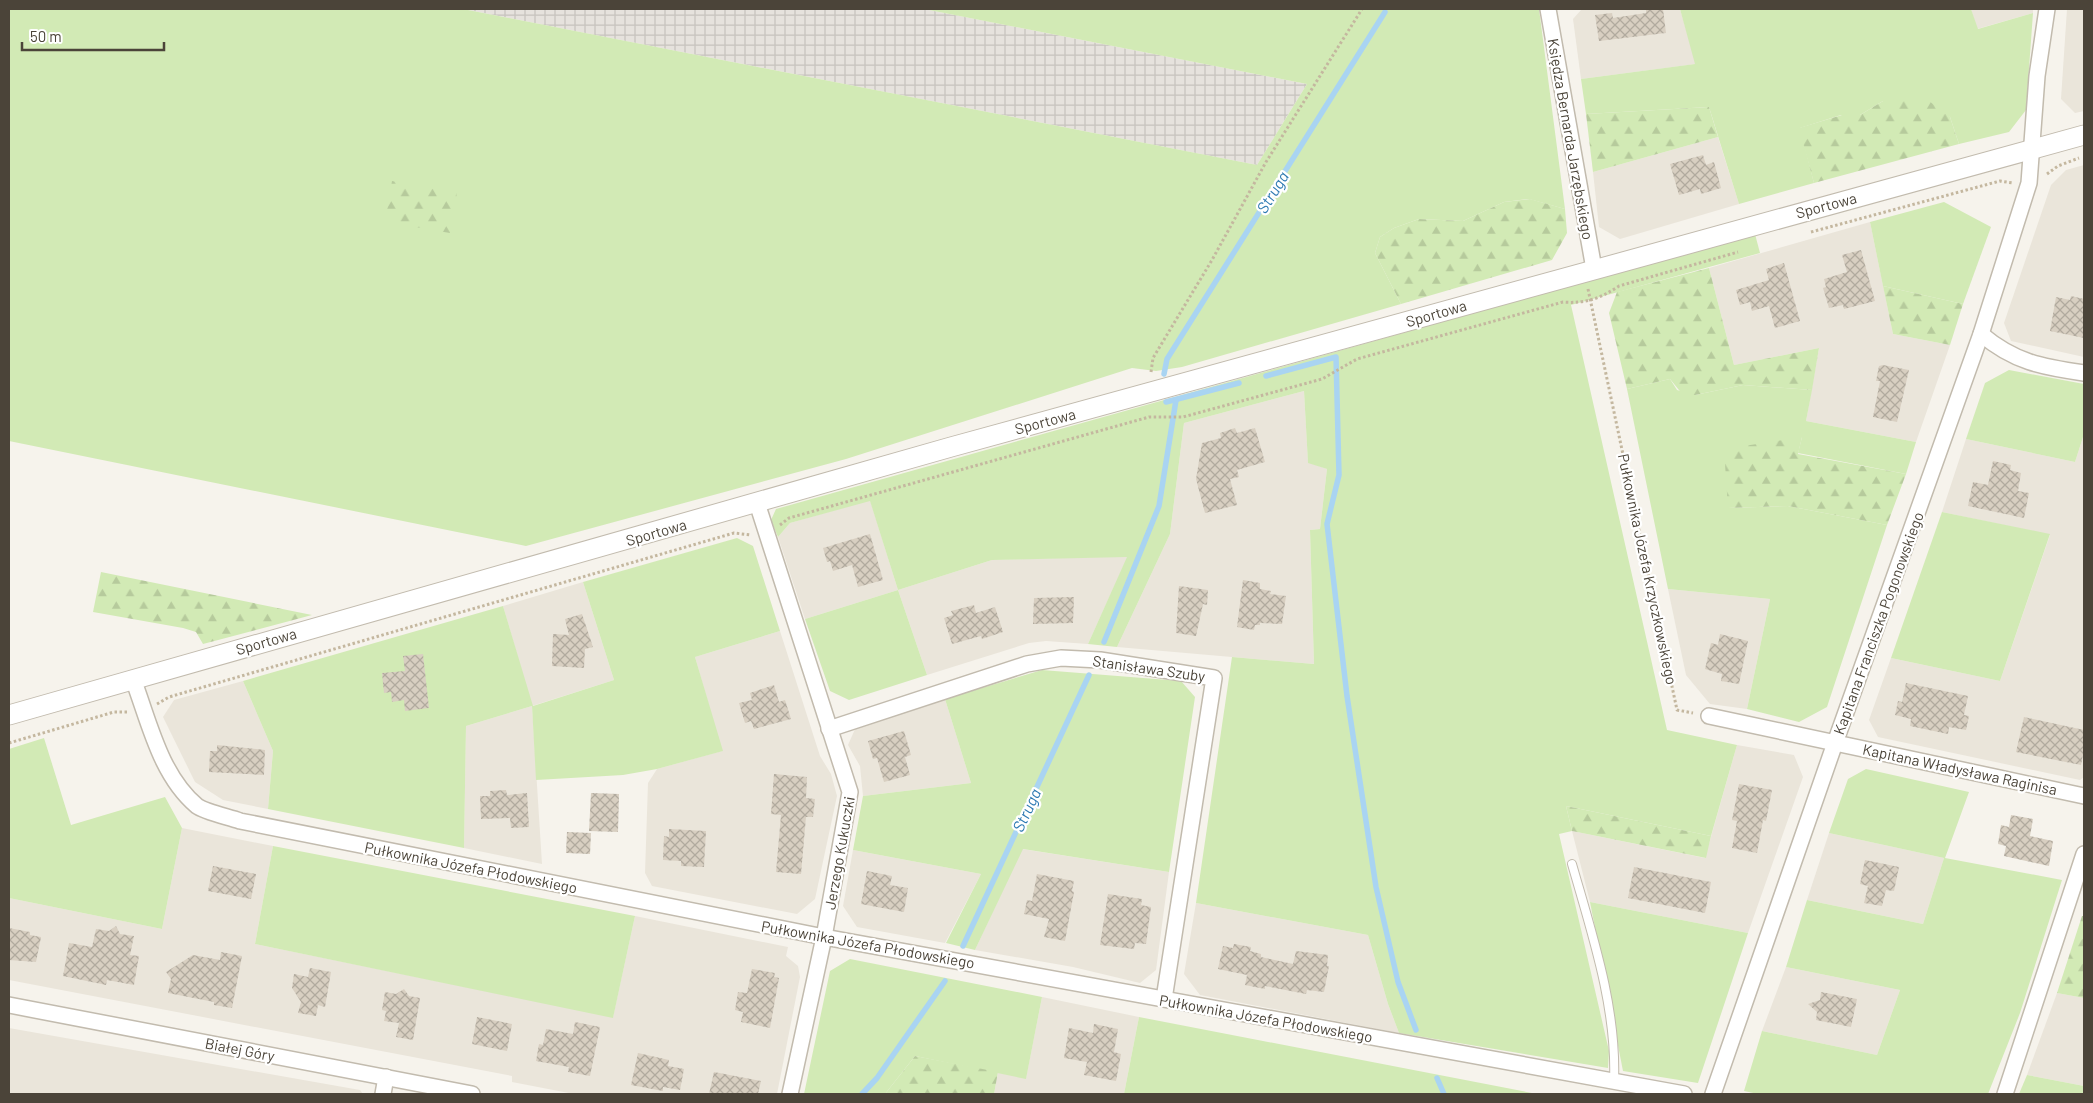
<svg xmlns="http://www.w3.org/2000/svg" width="2093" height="1103" viewBox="0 0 2093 1103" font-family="Barlow,sans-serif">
<defs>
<pattern id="industrial-grid" width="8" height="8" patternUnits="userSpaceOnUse" patternTransform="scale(1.25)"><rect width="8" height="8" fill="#e6e2dd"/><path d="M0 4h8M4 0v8" fill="none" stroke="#c7c3be"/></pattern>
<pattern id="forest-firs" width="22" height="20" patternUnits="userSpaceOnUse" patternTransform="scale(1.25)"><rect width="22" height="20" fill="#d2eab5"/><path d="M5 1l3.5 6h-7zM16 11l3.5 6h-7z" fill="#b6ca9c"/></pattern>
<pattern id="building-cross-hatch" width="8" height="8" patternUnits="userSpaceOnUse" patternTransform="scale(1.25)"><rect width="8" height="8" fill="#d8cfc1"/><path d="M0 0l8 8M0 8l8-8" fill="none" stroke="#b1aa9e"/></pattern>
</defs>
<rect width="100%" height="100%" fill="#f6f3ec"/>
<g fill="#eae5da">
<path d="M1582,9H1680L1696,64L1581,79L1573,19Z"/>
<path d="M1971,9H2033V13L1977,29Z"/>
<path d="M2067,9H2084V111L2075,113L2061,99Z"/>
<path d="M1718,137L1739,204L1620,239L1599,227L1593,172Z"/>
<path d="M2084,165V357L2011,341L2004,323L2051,185L2066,170Z"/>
<path d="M1870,222L1893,334L1950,345L1916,442L1806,421L1819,348L1734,365L1709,268Z"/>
<path d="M1304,391L1308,462L1327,469L1320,529L1310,530L1314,664L1117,647L1170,534L1184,423Z"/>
<path d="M2084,434V777L2080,780L1878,737L1869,720L1891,658L2000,681L2050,535L1942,512L1966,439L2075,462Z"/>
<path d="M870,500L898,590L992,560L1128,556L1088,644L1046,641L1029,643L927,675L898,590L805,619L778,537L790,523Z"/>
<path d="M583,582L614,680L532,706L542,864L464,848L466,726L532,706L503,606Z"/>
<path d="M1668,589L1770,599L1747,709L1710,704L1686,675Z"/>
<path d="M780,631L820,756L831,774L837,796L815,899L797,914L652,886L645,873L648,783L657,769L722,751L695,657Z"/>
<path d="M243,681L273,751L268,809L223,800L195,782L163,717L174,700Z"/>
<path d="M945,699L971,783L863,796L860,766L848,745L856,727Z"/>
<path d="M1737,745L1794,755L1803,777L1748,933L1590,902L1572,831L1705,858Z"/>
<path d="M182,828L273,846L255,944L613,1017L635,916L788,947L786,956L798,966L800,977L777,1094H574L512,1082V1076L9,980V898L162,929Z"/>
<path d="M1829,833L1944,858L1923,924L1807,900Z"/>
<path d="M1022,849L1169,872L1156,970L1140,983L1073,967L975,950Z"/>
<path d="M853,850L981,874L945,943L857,927L843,906Z"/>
<path d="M1196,903L1368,935L1388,1004L1399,1033L1200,995L1184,974Z"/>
<path d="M1786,967L1900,990L1877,1055L1762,1031Z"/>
<path d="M2057,993L2084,998V1086L2027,1075Z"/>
<path d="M1042,997L1139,1017L1124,1094H994L998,1072L1026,1078Z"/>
<path d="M9,1028L360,1090L363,1094H9Z"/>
</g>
<path fill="url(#industrial-grid)" d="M463,9H924L1307,84L1257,165Z"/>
<g fill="#d2eab5">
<path d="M9,9H463L1257,165L1307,84L924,9H1539L1565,209L1529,199L1504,202L1463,221L1419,219L1394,228L1380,237L1375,253L1401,304L1182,367L1156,371L1132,368L846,459L526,546L9,441Z"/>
<path d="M1680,9H1971L1978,29L2033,13L2026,110L2009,132L1959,144L1950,117L1883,101L1860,115H1841L1800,128L1814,183L1739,204L1709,107L1586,114L1581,79L1695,64Z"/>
<path d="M1944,202L1991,227L1963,304L1883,286L1870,222Z"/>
<path d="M1755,234L1760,253L1571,305L1667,730L1737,745L1711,836L1566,806L1572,831L1559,834L1609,1051L1608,1068L1399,1033L1388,1004L1368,935L1196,903L1232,657L1314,664L1310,530L1320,529L1327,469L1308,463L1304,391L1184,423L1170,534L1117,647L1088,644L1127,557L992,560L898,590L927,675L849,700L830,691L805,619L898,590L870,501L790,523L778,537L771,520L776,509Z"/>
<path d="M2009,370L2084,384V434L2075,462L1966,439L1985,383Z"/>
<path d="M1670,379L1677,390L1695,395L1743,385L1812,390L1806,421L1916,442L1906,474L1798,453L1802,437L1728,508L1788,506L1887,525L1827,707L1799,722L1747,709L1770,599L1668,589L1627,389Z"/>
<path d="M1942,512L2050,534L2000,681L1891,658Z"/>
<path d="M737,538L753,546L780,631L695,657L723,751L657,769L623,775L536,780L532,706L466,726L464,848L268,809L273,751L243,681L503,606L533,706L614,680L583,582Z"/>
<path d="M1042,670L1181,681L1195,697L1169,872L1023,849L975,950L946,943L981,874L853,850L863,796L971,783L945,699Z"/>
<path d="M44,738L71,825L165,797L182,828L162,929L9,898V749Z"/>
<path d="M1866,769L1969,792L1945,858L2062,880L2020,1013L1988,1094H1758L1744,1091L1762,1031L1877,1055L1900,990L1786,967L1807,900L1923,924L1944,858L1829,833L1848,779Z"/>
<path d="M273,846L635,916L613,1018L255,944Z"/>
<path d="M1590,902L1748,933L1698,1083L1623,1071Z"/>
<path d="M850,959L1042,997L1026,1079L915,1056L885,1094H804L830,971Z"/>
<path d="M1139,1017L1537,1094H1124Z"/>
<path d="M2027,1075L2084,1086V1094H2019Z"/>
</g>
<g fill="url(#forest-firs)">
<path d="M1904,98L1929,101L1950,117L1959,144L1814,183L1799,128L1842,115H1860L1883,101Z"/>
<path d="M1709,107L1718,137L1593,172L1586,114Z"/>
<path d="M392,181L457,193L450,233L385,222Z"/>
<path d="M1530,199L1565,209L1567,233L1552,260L1401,304L1375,253L1380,237L1394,228L1419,219L1463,221L1504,202Z"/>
<path d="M1709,268L1734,365L1819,348L1812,390L1743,385L1695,395H1683L1670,379L1627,389L1609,313L1617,292Z"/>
<path d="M1883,286L1963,304L1950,345L1893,334Z"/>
<path d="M1802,437L1798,454L1906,474L1887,525L1788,506L1728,508L1724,449Z"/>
<path d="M101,572L312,615L203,644L196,632L183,628L93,612Z"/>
<path d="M1566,806L1711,836L1706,858L1572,831Z"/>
<path d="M2082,916H2084V998L2057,993Z"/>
<path d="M915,1056L998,1072L994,1094H885Z"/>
</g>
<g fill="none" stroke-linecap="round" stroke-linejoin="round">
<g stroke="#a9d4f2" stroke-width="5.5">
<path d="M1164,374L1167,359L1385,12"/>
<path d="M1266,376L1336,357L1339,475L1327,524L1347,696L1376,887L1398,982L1416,1030"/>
<path d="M1166,402L1239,383"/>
<path d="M1104,642L1159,506L1176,400"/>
<path d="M963,946L1089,675"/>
<path d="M1437,1078L1444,1094"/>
<path d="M862,1094L877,1078L945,981"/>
</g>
</g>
<g fill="url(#building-cross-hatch)">
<path d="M1646,9H1663L1666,33L1599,41L1595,15L1612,13L1613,18L1646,13Z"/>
<path d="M1703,155L1706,165L1714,162L1721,188L1701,194L1700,189L1679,195L1670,164Z"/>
<path d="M1861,250L1875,301L1844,309L1843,305L1829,308L1823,288L1826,287L1824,279L1847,272L1842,255Z"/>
<path d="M1784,263L1800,321L1775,328L1769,306L1752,311L1750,302L1740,305L1736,290L1769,280L1766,269Z"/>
<path d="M2071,296L2084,299V338L2050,331L2056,297L2070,300Z"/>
<path d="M1883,365L1909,370L1897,422L1873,417L1880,381H1876L1879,366Z"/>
<path d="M1235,428L1237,433L1255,428L1265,462L1237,470L1239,477L1230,479L1237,505L1205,513L1196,479L1202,443L1221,438L1220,433Z"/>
<path d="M1993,461L2011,465L2010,470L2021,473L2018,491L2029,493L2024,518L1968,506L1973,482L1988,485Z"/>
<path d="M870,534L883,580L858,587L852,565L833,571L830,561L827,562L823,548Z"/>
<path d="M1243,580L1260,583V589L1271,591L1270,594L1286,596L1282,624L1260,623V625H1255L1254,630L1237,627Z"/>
<path d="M1179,586L1208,590L1207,605L1203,604L1196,636L1176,633Z"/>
<path d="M1074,597L1073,623L1033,624L1034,598Z"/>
<path d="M974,605L976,613L995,607L1003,632L982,639L981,636L952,644L944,618L953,615L951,611Z"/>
<path d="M582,614L593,647L585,649L584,668L552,666L553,634L569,635L565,619Z"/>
<path d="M1720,634L1748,641L1739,684L1721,681L1722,674L1705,669L1711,643L1718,645Z"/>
<path d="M423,654L429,708L405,711L404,700L392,702L391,692L384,693L382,673L405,671L403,656Z"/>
<path d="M1906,683L1968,696L1964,715L1969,716L1966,730L1949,727L1948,734L1910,726L1911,719L1895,715L1898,701L1902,702Z"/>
<path d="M774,685L779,702L785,700L791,719L754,729L751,721L745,723L739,703L752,700L750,693Z"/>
<path d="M2024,717L2084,730V750L2081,765L2016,752Z"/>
<path d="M904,731L911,755L905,757L910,775L884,782L877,758L873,759L868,741Z"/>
<path d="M217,745L265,750L264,775L209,772L210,751H217Z"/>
<path d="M774,774L807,777L806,798L815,799L813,817H806L801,874L776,872L781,815L771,814Z"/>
<path d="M1739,784L1772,790L1766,821L1763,820L1757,853L1732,848L1737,821L1732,820Z"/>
<path d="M506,790L507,795L527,793L529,827L511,828L510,818L481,819L480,796H490V791Z"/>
<path d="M591,793L619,794L618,832L589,831Z"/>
<path d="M2011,815L2033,819L2030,836L2053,841L2049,866L2004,856L2006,846L1998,844L2001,825L2009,827Z"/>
<path d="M669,829L706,831L704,867L681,866V861L663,860L664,836L669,837Z"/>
<path d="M567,832L591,833L590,854L566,853Z"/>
<path d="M1865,860L1899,867L1894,891L1886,890L1882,906L1864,903L1868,886L1860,884Z"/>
<path d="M213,866L256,874L251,899L208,891Z"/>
<path d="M1634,867L1711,882L1705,913L1628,898Z"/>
<path d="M867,871L892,876L890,885L908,888L904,912L861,904Z"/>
<path d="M1037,874L1074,881L1072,891L1074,892L1065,941L1044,937L1049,919L1024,914L1027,900L1032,901Z"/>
<path d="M1108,894L1142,899L1141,905L1151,907L1146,944L1135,943L1134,949L1100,945Z"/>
<path d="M116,926L120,934L134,936L130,955L139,956L134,985L107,980L106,985L63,976L69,943L92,947L96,929L109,931Z"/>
<path d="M9,928L30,932V935L41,937L36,962L9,960Z"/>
<path d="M1234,944L1251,947L1250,951L1261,954V957L1293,964L1296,951L1328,955L1327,966H1329L1324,992L1307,990L1306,994L1265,986V989L1245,985L1247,975L1218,969L1223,946L1233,948Z"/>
<path d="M221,952L242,956L232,1008L214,1005V1002L168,993L171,979L166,972L193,955L220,960Z"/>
<path d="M310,968L331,972L325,1007L318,1005L316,1016L298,1013L301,1002L292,988L294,974L308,977Z"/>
<path d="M752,969L775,973L774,977L779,978L770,1028L741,1022L743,1012L735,1010L738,992L747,993Z"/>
<path d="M404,989L409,996L420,998L413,1040L396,1037L399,1023L384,1021L386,1011L382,1010L385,992L396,994Z"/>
<path d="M1821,992L1857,999L1851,1027L1816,1020L1817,1012L1808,1004L1820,1000Z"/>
<path d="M477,1017L512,1024L507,1051L472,1044Z"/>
<path d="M575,1022L600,1027L590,1076L568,1072L569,1067L536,1061L539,1044L543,1045L546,1029L573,1034Z"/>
<path d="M1094,1024L1118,1029L1114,1052L1121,1054L1116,1081L1084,1075L1087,1062L1064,1058L1069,1028L1093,1033Z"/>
<path d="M638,1053L669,1060L668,1066L684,1069L680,1090L663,1087V1091L631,1085Z"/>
<path d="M714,1072L761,1081L758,1094H709Z"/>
</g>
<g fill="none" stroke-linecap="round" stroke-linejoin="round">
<defs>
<path id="service" d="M1572,864C1592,934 1617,1008 1614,1081"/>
<g id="minor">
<path d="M1548,9L1594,269"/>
<path d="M1981,334C2014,362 2042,367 2084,373"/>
<path d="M757,503L850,792L824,937L790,1094"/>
<path d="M133,679C149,721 160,775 197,806C205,812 229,817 240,821L824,937L1684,1094"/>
<path d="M1709,716L2084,796"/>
<path d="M829,729L1027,664L1061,658L1100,660L1214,678L1164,999"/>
<path d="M9,1005L472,1094"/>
<path d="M383,1094L386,1077"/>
<path d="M1713,1094L1835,743L1981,334L2029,183L2037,76L2047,9"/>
<path d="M2005,1094L2084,854"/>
</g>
<path id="tertiary" d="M9,715L951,447L2084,135"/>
</defs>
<use href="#service" stroke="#c2bbae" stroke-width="10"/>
<use href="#minor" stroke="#c2bbae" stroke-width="18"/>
<use href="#tertiary" stroke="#c2bbae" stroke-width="21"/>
<g stroke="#c4b79f" stroke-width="3" stroke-dasharray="2.5 2.5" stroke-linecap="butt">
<path d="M2047,174L2058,166L2079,158"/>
<path d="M1811,232L2000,181L2013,183"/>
<path d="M1588,289L1677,710L1693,713"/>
<path d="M1151,372L1153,358L1212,260L1266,162L1362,9"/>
<path d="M780,525L789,518L1149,417H1183L1322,379L1357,359L1563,302C1586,304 1601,298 1619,286L1738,252"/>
<path d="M157,704L169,697L734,533L751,535"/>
<path d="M9,743L114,712H128"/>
</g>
<use href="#service" stroke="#fff" stroke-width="8"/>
<use href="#minor" stroke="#fff" stroke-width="15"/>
<use href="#tertiary" stroke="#fff" stroke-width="19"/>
</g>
<g text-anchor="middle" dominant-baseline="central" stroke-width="4.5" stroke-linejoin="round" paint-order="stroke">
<g font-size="15" fill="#4b4439" stroke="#fff">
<text transform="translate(1571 139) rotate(80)">Księdza Bernarda Jarzębskiego</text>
<text transform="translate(1826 205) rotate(-15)">Sportowa</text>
<text transform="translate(1436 313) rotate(-16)">Sportowa</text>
<text transform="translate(1045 421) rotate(-15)">Sportowa</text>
<text transform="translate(656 532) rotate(-16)">Sportowa</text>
<text transform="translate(1648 569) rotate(78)">Pułkownika Józefa Krzyczkowskiego</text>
<text transform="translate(1878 623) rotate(-70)">Kapitana Franciszka Pogonowskiego</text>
<text transform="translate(266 641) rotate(-16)">Sportowa</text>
<text transform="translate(1149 668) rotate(8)">Stanisława Szuby</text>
<text transform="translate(1960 769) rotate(12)">Kapitana Władysława Raginisa</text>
<text transform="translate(839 853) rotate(-80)">Jerzego Kukuczki</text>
<text transform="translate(471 867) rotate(11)">Pułkownika Józefa Płodowskiego</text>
<text transform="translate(868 944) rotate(10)">Pułkownika Józefa Płodowskiego</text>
<text transform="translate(1266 1018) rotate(10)">Pułkownika Józefa Płodowskiego</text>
<text transform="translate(240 1049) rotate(11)">Białej Góry</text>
</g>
<g font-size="16" font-style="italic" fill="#2e7ab2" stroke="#fff">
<text transform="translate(1272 192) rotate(-58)">Struga</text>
<text transform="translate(1026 810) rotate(-65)">Struga</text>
</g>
</g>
<rect width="2093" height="1103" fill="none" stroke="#4b4439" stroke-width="20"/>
<path d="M22 42v8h142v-8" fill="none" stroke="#4b4439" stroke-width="2.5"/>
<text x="30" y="42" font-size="15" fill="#4b4439" stroke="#ffffff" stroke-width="4" paint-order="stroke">50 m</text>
</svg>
